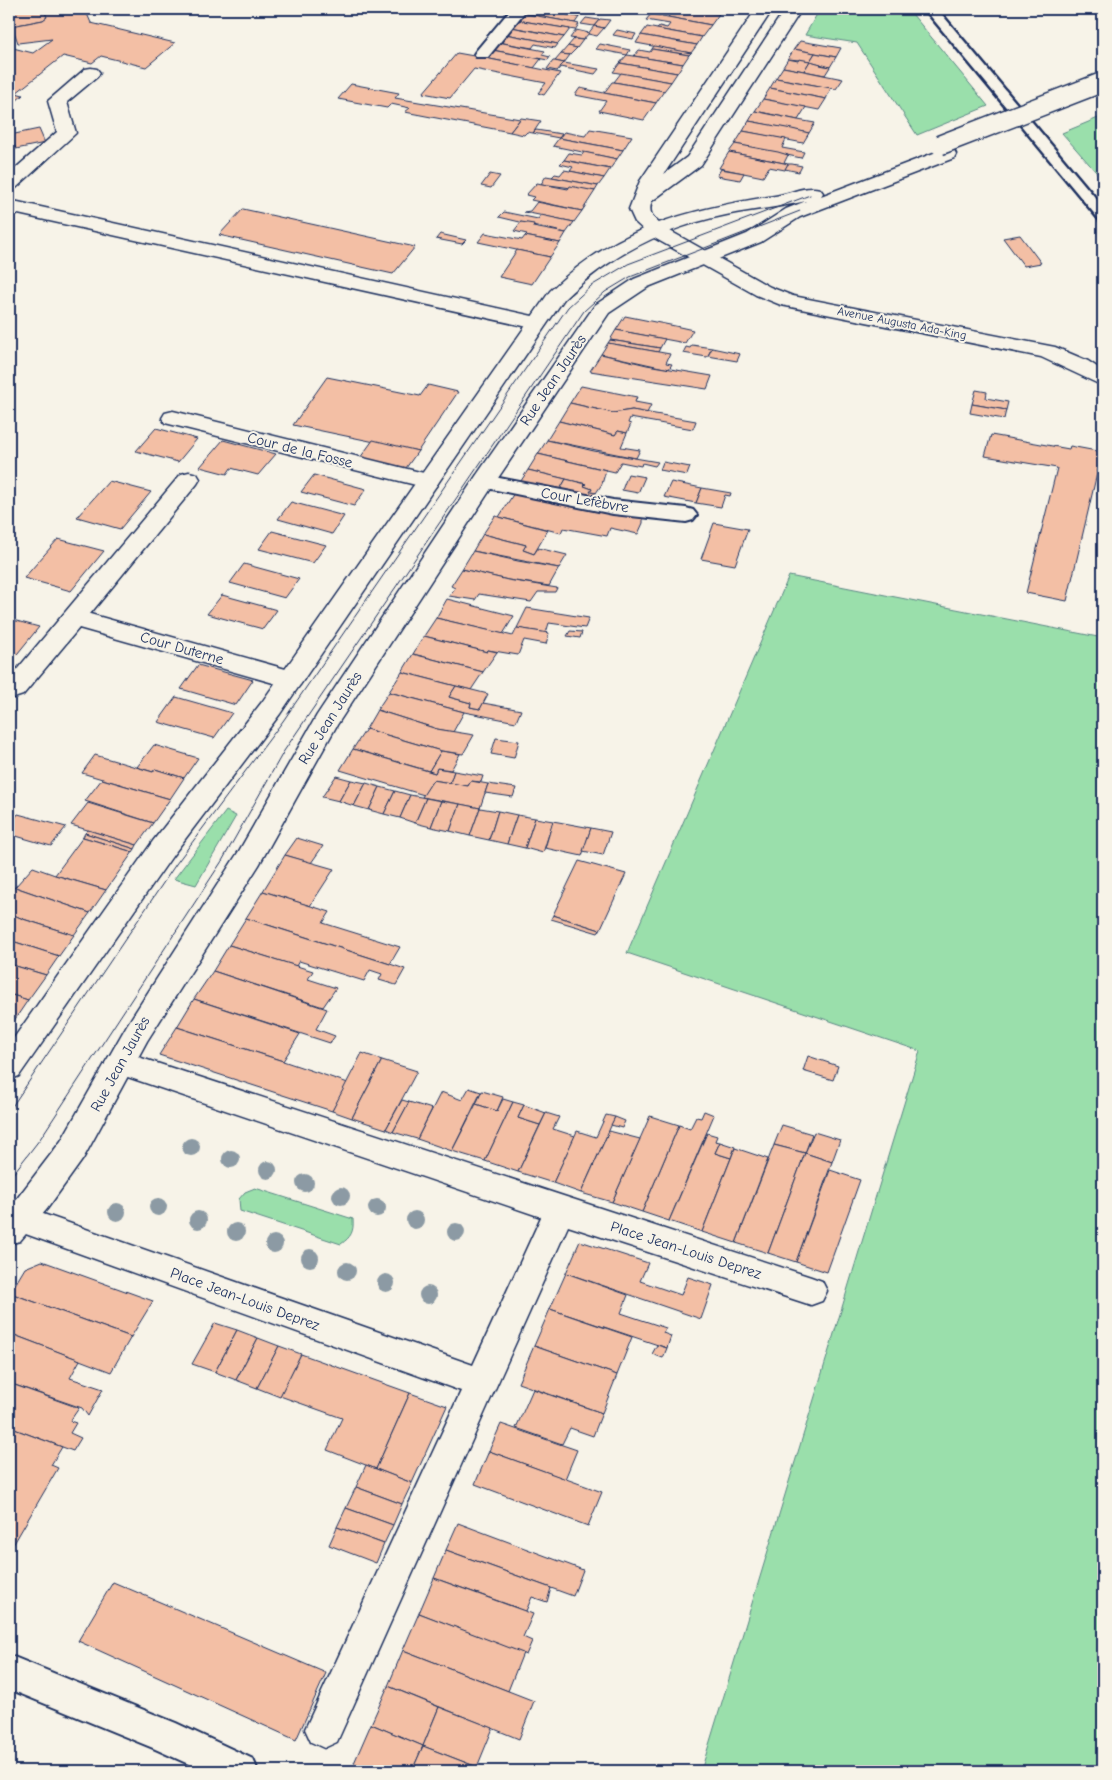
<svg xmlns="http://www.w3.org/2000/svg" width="1112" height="1780" viewBox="0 0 1112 1780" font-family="'Comic Neue',sans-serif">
<rect width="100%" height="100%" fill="#f7f3e8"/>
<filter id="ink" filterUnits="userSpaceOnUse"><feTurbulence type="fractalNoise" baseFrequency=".02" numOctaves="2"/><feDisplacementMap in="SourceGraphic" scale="10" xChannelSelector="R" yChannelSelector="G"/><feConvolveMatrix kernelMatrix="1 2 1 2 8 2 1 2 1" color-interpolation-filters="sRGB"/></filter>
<g filter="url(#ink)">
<g fill="#9adfab" stroke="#5a8784">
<path d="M820,9H908L988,106L917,135L857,43L805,35Z"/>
<path d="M1103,116V180L1062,133Z"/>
<path d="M789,576L1103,638V1771H701L920,1051L627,953Z"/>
<path d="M226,811L236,816L196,885L174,879Z"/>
<path d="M255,1188L353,1219C354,1232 351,1237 341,1244L240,1211L239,1199L245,1192Z"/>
</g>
<g fill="#f3bfa5" stroke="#1b2f5e">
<path d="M9,9H44L47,17L43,20L12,26Z"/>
<path d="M44,9H85L91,23L175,43L146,67L101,56L92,63L63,56L16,93L23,95L9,107V47L33,53L52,39L18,43L12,26L43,20L47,17Z"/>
<path d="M526,9H537L579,17L575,23L522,13Z"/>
<path d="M537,9H576L585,10L579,17Z"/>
<path d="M659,9H691L719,14L711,25L668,17L672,11Z"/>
<path d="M691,9H722L719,14Z"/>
<path d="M522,13L575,23L579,24L575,30L517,20Z"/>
<path d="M651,14L668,17L711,25L702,37L657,29L659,26L667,28L670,24L646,20Z"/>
<path d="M586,18L599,20L594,26L581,24Z"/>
<path d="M600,19L610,20L604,28L594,26Z"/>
<path d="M517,20L570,29L564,37L511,27Z"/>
<path d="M594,26L604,28L597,36L588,34Z"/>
<path d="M511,27L564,37L558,44L505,34Z"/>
<path d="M647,27L657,29L702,37L697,45L641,35Z"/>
<path d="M576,30L589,33L583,40L570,38Z"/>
<path d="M617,30L636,34L633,39L613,35Z"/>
<path d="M505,34L558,44L555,48L535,44L532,48L498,42Z"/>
<path d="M641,35L697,45L691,53L636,43Z"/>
<path d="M574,39L583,40L577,48L568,46Z"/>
<path d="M800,41L841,48L836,57L794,49Z"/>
<path d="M498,42L545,51L542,55L550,57L548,60L492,50Z"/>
<path d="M600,44L630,50L627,55L596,49Z"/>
<path d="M568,46L577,48L570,55L561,54Z"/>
<path d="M654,46L691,53L689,55L652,49Z"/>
<path d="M652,49L689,55L683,64L634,56L639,50L650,52Z"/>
<path d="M794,49L815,53L810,61L788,59Z"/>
<path d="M492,50L541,59L534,68L485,58Z"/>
<path d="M457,53L485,58L560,73L544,95L538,93L546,83L474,69L450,98L423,93Z"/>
<path d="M815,53L836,57L830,67L810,61Z"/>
<path d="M561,54L570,55L564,63L555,61Z"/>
<path d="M627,55L634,56L683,64L677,73L620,63Z"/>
<path d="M788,59L798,61L799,59L810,61L804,71L783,67Z"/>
<path d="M553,61H555L564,63L557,71L547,69Z"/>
<path d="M810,61L821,64L820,65L830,67L825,75L804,71Z"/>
<path d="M564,63L599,69L595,74L560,67Z"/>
<path d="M620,63L677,73L671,82L613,72Z"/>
<path d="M783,67L804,71L843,79L836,89L776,78Z"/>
<path d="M621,73L671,82L664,91L614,82Z"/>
<path d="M776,78L831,88L826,99L770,88Z"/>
<path d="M612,82H614L664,91L656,103L604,93Z"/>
<path d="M351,84L399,93L395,98L520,119L510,132L405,112L410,108L391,104L387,108L338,99Z"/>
<path d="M580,88L604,93L656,103L644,120L599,111L606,101L575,95Z"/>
<path d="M770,88L826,99L819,110L763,99Z"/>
<path d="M763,99L806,107L798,120L755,111Z"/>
<path d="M755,111L798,120L815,123L809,133L749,121Z"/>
<path d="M521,118L541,121L533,133L527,132L524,135L510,132Z"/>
<path d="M749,121L792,129L809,133L803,143L743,131Z"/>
<path d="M39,129L45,143L16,149L10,135Z"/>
<path d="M590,129L632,136L623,150L559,138L564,132L585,136Z"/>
<path d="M536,130L562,134L559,138L533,133Z"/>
<path d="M743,131L786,139L782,148L804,152L801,158L735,144Z"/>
<path d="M559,138L623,150L617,159L553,146Z"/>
<path d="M735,144L778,152L788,155L784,163L729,152Z"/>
<path d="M584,152L617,159L610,169L564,160L569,153L582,155Z"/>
<path d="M729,152L784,163L788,164L785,170L769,167L763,177L719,168Z"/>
<path d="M564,160L610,169L604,178L570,171L573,167L560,164Z"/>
<path d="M788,164H792L802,166L799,172L785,169Z"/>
<path d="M721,169L744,173L740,180L717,176Z"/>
<path d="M564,170L570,171L604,178L598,186L552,177L555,174L560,175Z"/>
<path d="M490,174L500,176L491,188L481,186Z"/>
<path d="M546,176L552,177L598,186L595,191L541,184Z"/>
<path d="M537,183L568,189L570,186L595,191L582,211L531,200L534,197L526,195Z"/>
<path d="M537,202L582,211L574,222L524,212L530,211Z"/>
<path d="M243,209L415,247L393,274L219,235Z"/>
<path d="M504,212L538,219L541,215L574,222L566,233L499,217Z"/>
<path d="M521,222L534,224L533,227L566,233L560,243L525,236L527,234L514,231Z"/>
<path d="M485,233L522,240L525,236L560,243L550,257L478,242Z"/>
<path d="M440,234L466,240L462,244L436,239Z"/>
<path d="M1020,235L1041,263L1024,266L1003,238Z"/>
<path d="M517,250L550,257L532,284L499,277Z"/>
<path d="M625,316L675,326L693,330L685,343L616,330Z"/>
<path d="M616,330L665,339L660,348L610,340Z"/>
<path d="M610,340L660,348L658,352L608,343Z"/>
<path d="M608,343L670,354L666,363L672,364L669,369L601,354Z"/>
<path d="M692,345L712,348L707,357L683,353L686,347L690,348Z"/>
<path d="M712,348L740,354L737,361L708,356Z"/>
<path d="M601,354L647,365L712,376L707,389L590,371Z"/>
<path d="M327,377L420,396L428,385L458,392L418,451L293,425Z"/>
<path d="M581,386L637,397L635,402L651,405L647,413L632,410L613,413L570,403Z"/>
<path d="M976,390L987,392L986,398L1008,402L1006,410L972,404Z"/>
<path d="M570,403L613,413L632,410L696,421L693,429L630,418L628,423L631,424L627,433L618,431L615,435L559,421Z"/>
<path d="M972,404L1006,410L1004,419L970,413Z"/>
<path d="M559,421L615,435L618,431L627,433L621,447L640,450L636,458L547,440Z"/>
<path d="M156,428L197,439L178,462L136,451Z"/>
<path d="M991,435L1069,449L1070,446L1102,452L1067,601L1026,593L1057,468L985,456Z"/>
<path d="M223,440L276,454L258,475L231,468L227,474L200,467Z"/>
<path d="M373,440L418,451L406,468L360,458Z"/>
<path d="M547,440L594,451L658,462L655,466L642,463L641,466L621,462L615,472L538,454Z"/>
<path d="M538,454L606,470L602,484L596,493L590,492L592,489L584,486L586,484L528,470Z"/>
<path d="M663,462L690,467L687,475L660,470Z"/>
<path d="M528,470L566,479L558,493L519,484Z"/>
<path d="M628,474L645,477L638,493L622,490Z"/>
<path d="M314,475L366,489L354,506L301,492Z"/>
<path d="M566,479L586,484L584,486L592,489L590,492L596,493L594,498L558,493Z"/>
<path d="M109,481L151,492L120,529L77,517Z"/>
<path d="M671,482L702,488L696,503L664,497Z"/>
<path d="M702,488L731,493L730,496L725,495L721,507L696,503Z"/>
<path d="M514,493L607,513L608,510L643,513V523L638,534L610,528L607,536L563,528L561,533L499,517Z"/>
<path d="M291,502L344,516L332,534L278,519Z"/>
<path d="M495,516L499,517L548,530L534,554L523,550L526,545L483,534Z"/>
<path d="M714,523L748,529L735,565L701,559Z"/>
<path d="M272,531L326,545L313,563L259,549Z"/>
<path d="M483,534L526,545L523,550L534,554L538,548L567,555L559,568L473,551Z"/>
<path d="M58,539L104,551L71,591L24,578Z"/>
<path d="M473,551L518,561L559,568L549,586L508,580L462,569Z"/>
<path d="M244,564L299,579L285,598L230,583Z"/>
<path d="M462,569L508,580L557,588L555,592H538L531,602L479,594L475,600L449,596L455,588L451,586Z"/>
<path d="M222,595L277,610L263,629L207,614Z"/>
<path d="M447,599L514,616L503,634L436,618Z"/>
<path d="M527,608L589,618L585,628L549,623L546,633L517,628Z"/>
<path d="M436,618L513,636L517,628L549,633L546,644L524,640L518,655L488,650L487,652L424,636Z"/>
<path d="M9,619L39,627L9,664Z"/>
<path d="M570,631L582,632L580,638L567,636Z"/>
<path d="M424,636L487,652L488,650L497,652L483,672L413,654Z"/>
<path d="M413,654L483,672L471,690L402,672Z"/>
<path d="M198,665L253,680L236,705L181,689Z"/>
<path d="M402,672L456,686L449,697L471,703L470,707L480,709L483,703L521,710L516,722L464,712L389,692Z"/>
<path d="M456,686L488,694L480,709L470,707L471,703L449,697Z"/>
<path d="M389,692L464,712L453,732L437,729L377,710Z"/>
<path d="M176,697L232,713L214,738L158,722Z"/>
<path d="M377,710L437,729L474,735L463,754L441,751L366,729Z"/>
<path d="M366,729L441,751L429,771L353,749Z"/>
<path d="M496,738L519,741L514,758L491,754Z"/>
<path d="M154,745L198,758L184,778L155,769L153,772L137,767Z"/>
<path d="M353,749L435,773L437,768L454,771L450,783L433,780L424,795L340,770Z"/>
<path d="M441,751L460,754L451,770L437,768L435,773L429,771Z"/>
<path d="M95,755L153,772L155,769L184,778L170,799L82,773Z"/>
<path d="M454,771L483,776L481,782L471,781L468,786L450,783Z"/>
<path d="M336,776L351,780L339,801L322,797Z"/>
<path d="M102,779L170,799L153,823L85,801Z"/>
<path d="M351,780L366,783L354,806L339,801Z"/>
<path d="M433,780L468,786L471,781L488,784L480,808L422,797Z"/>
<path d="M366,783L380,787L369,810L354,806Z"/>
<path d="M488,784L516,788L513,797L485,793Z"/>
<path d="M380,787L395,791L384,814L369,810Z"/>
<path d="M395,791L410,795L400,818L384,814Z"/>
<path d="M410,795L426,798L415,823L400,818Z"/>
<path d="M426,798L441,801L431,827L415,823Z"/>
<path d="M441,801L460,804L450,831L431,827Z"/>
<path d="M88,803L153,823L137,845L71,825Z"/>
<path d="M460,804L480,808L470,836L450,831Z"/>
<path d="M480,808L498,811L489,840L470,836Z"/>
<path d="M498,811L517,815L507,844L489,840Z"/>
<path d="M18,814L66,827L51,846L9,834V826Z"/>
<path d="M517,815L535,818L525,848L507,844Z"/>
<path d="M535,818L553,821L543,853L525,848Z"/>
<path d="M553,821L591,828L582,856L545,848Z"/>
<path d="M591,828L611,832L603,855L583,851Z"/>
<path d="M88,830L137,845L135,849L85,833Z"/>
<path d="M85,833L135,849L133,852L83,837Z"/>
<path d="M83,837L133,852L106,890L55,875Z"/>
<path d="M297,838L323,846L311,863L285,855Z"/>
<path d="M285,855L334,869L310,906L263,891Z"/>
<path d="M579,861L626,874L600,930L553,915Z"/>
<path d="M33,867L55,875L106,890L90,913L15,887Z"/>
<path d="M15,887L90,913L74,935L23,919L9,913V892Z"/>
<path d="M263,891L330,912L323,923L400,947L390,964L246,918Z"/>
<path d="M9,913L23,919L74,935L59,956L9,940Z"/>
<path d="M553,915L600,930L598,933L551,919Z"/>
<path d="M246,918L390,964L405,969L396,985L379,980L382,974L370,970L364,981L299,961L296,966L229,945Z"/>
<path d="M9,940L59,956L46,975L9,964Z"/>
<path d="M229,945L313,971L308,979L336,988L323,1007L213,971Z"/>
<path d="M9,964L46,975L28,1000L9,994Z"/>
<path d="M213,971L327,1009L316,1029L335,1036L330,1043L194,999Z"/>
<path d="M9,994L28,1000L9,1028Z"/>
<path d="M194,999L300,1034L283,1061L177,1027Z"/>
<path d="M177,1027L283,1061L348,1083L332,1111L159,1055Z"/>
<path d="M362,1053L382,1060L352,1118L332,1111Z"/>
<path d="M808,1056L838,1066L833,1080L803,1071Z"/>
<path d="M382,1060L417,1071L386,1129L352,1118Z"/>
<path d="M469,1088L481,1092L452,1151L417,1139L441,1092L462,1100Z"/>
<path d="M482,1091L503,1097L497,1111L476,1104Z"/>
<path d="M503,1099L513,1102L485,1161L452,1151L476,1104L497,1111Z"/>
<path d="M402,1100L409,1102L393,1132L386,1129Z"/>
<path d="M409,1102L432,1109L417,1139L393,1132Z"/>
<path d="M513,1102L524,1105L518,1118L540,1125L518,1172L485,1161Z"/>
<path d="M524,1105L546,1113L540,1125L518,1118Z"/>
<path d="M704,1111L714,1115L669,1221L642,1212L679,1125L690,1129L696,1117L701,1118Z"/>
<path d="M546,1113L559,1117L553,1129L575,1136L553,1183L518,1172Z"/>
<path d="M606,1115L615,1117L581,1193L553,1183L577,1131L596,1137Z"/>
<path d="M650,1116L679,1125L642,1212L612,1202Z"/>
<path d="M615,1117L625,1121L622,1128L611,1125Z"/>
<path d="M782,1125L812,1134L805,1153L774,1145Z"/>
<path d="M609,1131L640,1139L612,1202L581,1193Z"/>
<path d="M814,1132L840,1140L832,1162L805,1153Z"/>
<path d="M707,1133L717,1136L715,1141L720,1142L715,1153L731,1158L702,1232L669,1221Z"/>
<path d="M720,1142L735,1147L731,1158L715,1153Z"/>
<path d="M774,1145L805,1153L768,1253L736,1243Z"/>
<path d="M735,1148L768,1159L736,1243L702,1232Z"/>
<path d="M805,1153L832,1162L796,1262L768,1253Z"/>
<path d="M830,1170L860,1180L827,1272L796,1262Z"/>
<path d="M580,1241L648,1263L640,1281L681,1295L688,1277L713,1285L701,1319L566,1273Z"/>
<path d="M42,1261L153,1301L131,1337L10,1293L25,1268Z"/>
<path d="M566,1273L628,1295L621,1313L666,1328L663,1333L671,1336L667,1348L550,1309Z"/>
<path d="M10,1293L131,1337L111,1372L9,1333Z"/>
<path d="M550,1309L632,1337L617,1375L534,1346Z"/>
<path d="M215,1323L237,1330L215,1372L192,1364Z"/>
<path d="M237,1330L258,1338L236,1380L215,1372Z"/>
<path d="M9,1333L80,1360L70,1378L103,1389L88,1416L82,1408L9,1383Z"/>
<path d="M258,1338L279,1346L257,1388L236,1380Z"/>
<path d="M657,1345L667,1348L663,1358L652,1354Z"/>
<path d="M279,1346L301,1354L280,1397L257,1388Z"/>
<path d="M534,1346L617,1375L602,1413L518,1383Z"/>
<path d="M301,1354L410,1393L376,1469L327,1450L342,1418L280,1396Z"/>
<path d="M9,1383L79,1408L70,1421L76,1423L70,1433L81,1438L73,1451L9,1427Z"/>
<path d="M533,1389L602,1413L593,1436L570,1428L562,1444L516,1428Z"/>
<path d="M410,1393L447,1406L412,1483L376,1469Z"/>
<path d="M501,1424L577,1450L565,1479L489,1451Z"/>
<path d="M9,1427L62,1447L51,1465L58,1468L9,1552Z"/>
<path d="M489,1451L602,1492L588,1526L475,1484Z"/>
<path d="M366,1465L412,1483L402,1504L356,1487Z"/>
<path d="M356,1487L402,1504L393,1525L346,1508Z"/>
<path d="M346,1508L393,1525L384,1544L337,1527Z"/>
<path d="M458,1523L583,1570L573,1596L446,1550Z"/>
<path d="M337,1527L384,1544L376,1563L329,1545Z"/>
<path d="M446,1550L551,1588L547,1602L532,1597L526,1611L434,1578Z"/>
<path d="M434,1578L533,1614L523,1637L532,1641L526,1655L419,1613Z"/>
<path d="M113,1582L326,1673L296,1740L78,1641Z"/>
<path d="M419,1613L523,1653L508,1691L403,1650Z"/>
<path d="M403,1650L534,1701L519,1739L388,1686Z"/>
<path d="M388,1686L439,1707L423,1746L371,1724Z"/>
<path d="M439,1707L493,1728L477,1767L423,1746Z"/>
<path d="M371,1724L423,1746L412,1771H375L354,1763Z"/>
<path d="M423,1746L477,1767L475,1771H412Z"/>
</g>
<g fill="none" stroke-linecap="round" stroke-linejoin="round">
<defs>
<g id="lane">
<path d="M511,9H527L488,57H476L474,54L476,51Z"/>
<path d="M484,475L613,500L686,508L693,510L697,515L693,520L686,522L613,514L477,486L474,481L477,476Z"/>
<path d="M9,1655L176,1723L253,1759L258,1771H204L153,1748L9,1689Z"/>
</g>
<g id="street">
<path d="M756,9H773L664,174L687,157L785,9H802L701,165L652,201C647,214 654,218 663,227L770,287L793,296L1055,347L1088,361L1103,371V386L1041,357L781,305L756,295L649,235L635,222L629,209L640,181Z"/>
<path d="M91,68L97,69L100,73L97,77L67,102L76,133L16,188L9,190V174L57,132L48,101L85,69Z"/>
<path d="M9,200L537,317L544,319L547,323L544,327L537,329L9,212Z"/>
<path d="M173,411L436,476L439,481L436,486L428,488L165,423L162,418L165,413Z"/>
<path d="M189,472L197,474L200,479L197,484L90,614L300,673L304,679L300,685L291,688L79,628L23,695L14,698L9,696V679L181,474Z"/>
<path d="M120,1051L811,1277L822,1281L827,1291L822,1301L811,1305L568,1226L337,1742L324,1748L311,1742L305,1729L461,1391L9,1228V1202L473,1365L541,1217L110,1071L105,1063L110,1055Z"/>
</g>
<path id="secondary" d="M947,148L954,150L956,154L954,158L800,217L761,242L648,287L609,313L494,484L337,725L259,865L147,1041L83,1159L47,1209L20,1241L9,1244V1209L61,1141L127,1025L239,851L317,715L476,476L595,305L634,279L747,234L786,209L806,201C779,208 752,209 726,215C665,227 609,256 564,299L280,714L173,855L19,1076L9,1080V1045L153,841L262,702L550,291C615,228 688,209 775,196C789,194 806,185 820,189L823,193L821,196Z"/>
</defs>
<use href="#lane" stroke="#1b2f5e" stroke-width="4"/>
<use href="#street" stroke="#1b2f5e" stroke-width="3"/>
<use href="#secondary" stroke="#1b2f5e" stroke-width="3"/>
<use href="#lane" fill="#f7f3e8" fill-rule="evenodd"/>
<use href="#street" fill="#f7f3e8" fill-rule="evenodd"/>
<use href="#secondary" fill="#f7f3e8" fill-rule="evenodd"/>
<g stroke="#1b2f5e" stroke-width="1">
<path d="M9,1111L176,864L283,721L568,307L591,286L628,264L810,195"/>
<path d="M9,1179L40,1139L222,861L284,751L584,311L605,292L630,277L800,211"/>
</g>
<g stroke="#1b2f5e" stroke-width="2.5">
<path d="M923,9L1103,226"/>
<path d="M939,9L1103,205"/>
</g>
<defs>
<path id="secondary-bridge" d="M940,145L1103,82"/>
</defs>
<use href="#secondary-bridge" stroke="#1b2f5e" stroke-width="22" stroke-linecap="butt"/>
<use href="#secondary-bridge" stroke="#f7f3e8" stroke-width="19"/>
</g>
<g fill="#8c9aa4">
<circle cx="191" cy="1147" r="9"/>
<circle cx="231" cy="1159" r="9"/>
<circle cx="268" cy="1170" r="9"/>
<circle cx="305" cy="1183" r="9"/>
<circle cx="341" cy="1196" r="9"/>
<circle cx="158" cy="1207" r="9"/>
<circle cx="377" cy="1208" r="9"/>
<circle cx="117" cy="1212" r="9"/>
<circle cx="198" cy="1220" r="9"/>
<circle cx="415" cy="1220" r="9"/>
<circle cx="236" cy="1232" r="9"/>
<circle cx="456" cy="1232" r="9"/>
<circle cx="274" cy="1244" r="9"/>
<circle cx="310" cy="1258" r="9"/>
<circle cx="347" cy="1271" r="9"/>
<circle cx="386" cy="1283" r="9"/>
<circle cx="428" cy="1295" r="9"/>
</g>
</g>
<g text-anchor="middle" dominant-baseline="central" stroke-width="4" stroke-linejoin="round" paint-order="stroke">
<g font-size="12" fill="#1b2f5e" stroke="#f7f3e8">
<text transform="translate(902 323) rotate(11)">Avenue Augusta Ada-King</text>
</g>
<g font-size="15" fill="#1b2f5e" stroke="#f7f3e8">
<text transform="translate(553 380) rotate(-56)">Rue Jean Jaurès</text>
<text transform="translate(300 450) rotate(14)">Cour de la Fosse</text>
<text transform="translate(585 500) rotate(10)">Cour Lefèbvre</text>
<text transform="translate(182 648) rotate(16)">Cour Duterne</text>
<text transform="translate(330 718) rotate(-58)">Rue Jean Jaurès</text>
<text transform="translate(120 1064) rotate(-61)">Rue Jean Jaurès</text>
<text transform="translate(686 1250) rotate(18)">Place Jean-Louis Deprez</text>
<text transform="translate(245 1299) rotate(20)">Place Jean-Louis Deprez</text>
</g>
</g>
<rect width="1112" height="1780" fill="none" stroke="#f7f3e8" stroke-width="30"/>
<rect x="15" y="15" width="1082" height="1750" fill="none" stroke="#1b2f5e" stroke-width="2" filter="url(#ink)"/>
</svg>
